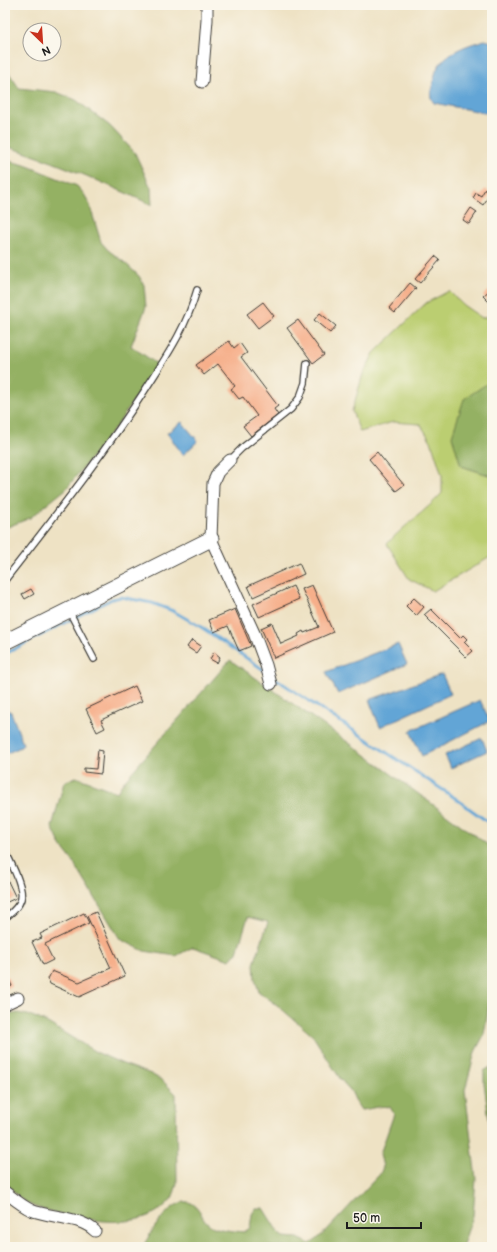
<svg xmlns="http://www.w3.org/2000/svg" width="497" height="1252" viewBox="0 0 497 1252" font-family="'Balsamiq Sans',sans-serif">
<rect width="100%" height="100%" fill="#fbf7ec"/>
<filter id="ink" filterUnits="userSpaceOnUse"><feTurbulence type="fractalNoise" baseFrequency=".025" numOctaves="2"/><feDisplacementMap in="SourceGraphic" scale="8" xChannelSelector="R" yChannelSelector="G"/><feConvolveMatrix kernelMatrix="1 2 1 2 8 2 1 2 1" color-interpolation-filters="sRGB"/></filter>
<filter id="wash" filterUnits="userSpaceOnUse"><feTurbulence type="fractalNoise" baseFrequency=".012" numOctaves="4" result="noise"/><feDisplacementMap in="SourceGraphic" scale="16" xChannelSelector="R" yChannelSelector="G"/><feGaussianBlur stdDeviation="0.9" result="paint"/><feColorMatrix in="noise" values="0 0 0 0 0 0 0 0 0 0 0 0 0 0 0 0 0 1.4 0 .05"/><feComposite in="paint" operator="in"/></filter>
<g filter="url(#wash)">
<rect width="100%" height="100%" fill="#eee2c4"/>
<path fill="#bbce71" stroke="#6c7546" d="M449,291L463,305L482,318L492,315V383H488L461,466L492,476V556L433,591L409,579L387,544C404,525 425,512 442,493V475L431,441L420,424L393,422L360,432L352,411L363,374L374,353L426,303Z"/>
<g fill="#94b163" stroke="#586640">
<path d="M5,67L19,88L56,92L76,100L110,126L135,153L151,188L152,205C104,183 55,161 5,146Z"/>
<path d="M5,160L25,165L77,186L84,194L89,203L101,242L108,250L124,262L139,276L144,285L146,307L131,346L157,364L118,424L66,489L30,518L5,528Z"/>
<path d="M488,383H492V476L461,466L452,436L464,399Z"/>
<path d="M230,660L352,745L492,848V986L484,1035L475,1052L465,1090L476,1179L473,1216L462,1247H143C149,1234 175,1192 193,1204C201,1209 202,1220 210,1225C217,1230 235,1231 244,1232L250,1228L252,1214L256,1208H263L278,1232L284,1237L298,1238L310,1244L316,1240L326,1231L380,1174L383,1167L380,1154L394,1114L390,1107C379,1105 372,1109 361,1110L357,1104L351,1091L341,1080L313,1036L277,1005L259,992L255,979L254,964L268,922L248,917L237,952L230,960L193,947L176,956L144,951L120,939L72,860L61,846L52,827L64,782L76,777L117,792L124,781Z"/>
<path d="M18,1013L32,1016L46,1022L96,1052L123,1064L151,1074L163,1081L176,1094L177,1183C176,1188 174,1194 172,1198C147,1231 97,1222 62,1214C51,1211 37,1209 27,1203C18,1198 12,1189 5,1182V1015Z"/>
<path d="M492,1066V1142L484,1083V1071Z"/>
</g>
<g fill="#62a5d6" stroke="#3f6079">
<path d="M485,40L492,42V114L434,103C428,95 431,92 433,83C434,80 434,77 435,74C441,53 467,45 485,40Z"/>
<path d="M182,422L198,441L183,455L167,433Z"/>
<path d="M398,644L407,664L338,694L326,672Z"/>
<path d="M442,674L451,694L380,727L369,700Z"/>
<path d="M480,700L490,721L422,756L410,731Z"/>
<path d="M8,710L11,712L23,744L21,747L5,754V711Z"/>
<path d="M482,738L487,751L451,768L445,755Z"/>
</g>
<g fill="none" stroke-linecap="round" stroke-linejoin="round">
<g stroke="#62a5d6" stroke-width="3">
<path d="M5,654L80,615L112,599L121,597L152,603L173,611L201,627L264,670"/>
<path d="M273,677L455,798L492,825"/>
</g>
</g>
<g id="blocks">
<g fill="#f6af8a">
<path d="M485,189L491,193L483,205L473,198L476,193L481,196Z"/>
<path d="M471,208L477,212L469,224L463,220Z"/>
<path d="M435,256L440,260L420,283L415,279Z"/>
<path d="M410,283L416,288L395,313L389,308Z"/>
<path d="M492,288V303L491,304L483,296Z"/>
<path d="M263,302L274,316L258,328L247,314Z"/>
<path d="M320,313L336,326L330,333L314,320Z"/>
<path d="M298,320L324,355L313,363L287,328Z"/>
<path d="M229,341L234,348L240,343L247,353L241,357L278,406L274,409L278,415L251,436L243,426L257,416L243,397L239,399L231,389L235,386L218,364L204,375L196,365Z"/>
<path d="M377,452L404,485L396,491L369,459Z"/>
<path d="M299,563L304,574L253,597L248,586Z"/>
<path d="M312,585L333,632L274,658L261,628L272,623L281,644L299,636L298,634L303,631L304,633L319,627L302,589Z"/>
<path d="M293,586L299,599L259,617L253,604Z"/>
<path d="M31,589L34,594L25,599L22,594Z"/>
<path d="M414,598L424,607L416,616L406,606Z"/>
<path d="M235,609L251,646L239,651L228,626L214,632L209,620Z"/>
<path d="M431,609L460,638L463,635L467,639L464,642L473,651L466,657L424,615Z"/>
<path d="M192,640L201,646L196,653L187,647Z"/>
<path d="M214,652L220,657L217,663L210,659Z"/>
<path d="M135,686L142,701L101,720L105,728L97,732L86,709Z"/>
<path d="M98,750L103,751L101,774L84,772V768L96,769Z"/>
<path d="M5,875L16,898L5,903Z"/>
<path d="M96,912L125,976L79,997L50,984L48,979L52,971L79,982L111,968L87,916Z"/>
<path d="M84,913L89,923L45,944L53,960L43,965L32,942L42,938L40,934Z"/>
<path d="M5,972L12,986L5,989Z"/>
</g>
</g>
</g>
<g filter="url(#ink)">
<use href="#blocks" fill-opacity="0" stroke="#3c3a35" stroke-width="1"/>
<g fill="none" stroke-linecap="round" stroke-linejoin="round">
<defs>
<g id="lane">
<path d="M230,460L242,448L291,409L300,397L305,383L307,363"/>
<path d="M5,580C54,517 104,454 147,387C168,354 186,328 197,290"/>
<path d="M69,611L94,659"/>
<path d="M5,850C10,862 24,886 21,899C19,907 11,913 5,918"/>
</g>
<g id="street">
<path d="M202,82L207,20V5"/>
<path d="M230,460L218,472L213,483L211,539L254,633L266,665L271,684"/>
<path d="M5,1004L18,998"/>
<path d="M5,1192C13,1198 21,1205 31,1210C50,1218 80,1216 95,1231"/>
</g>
<path id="secondary" d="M5,642L211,539"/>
</defs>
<use href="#lane" stroke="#3c3a35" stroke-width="8"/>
<use href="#street" stroke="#3c3a35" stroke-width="13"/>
<use href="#secondary" stroke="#3c3a35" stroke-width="17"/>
<use href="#lane" stroke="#fff" stroke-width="5.5"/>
<use href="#street" stroke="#fff" stroke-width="11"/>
<use href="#secondary" stroke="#fff" stroke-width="15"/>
</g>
</g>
<rect width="497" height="1252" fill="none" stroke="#fbf7ec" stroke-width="20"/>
<g transform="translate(42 42) rotate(155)"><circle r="19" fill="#fbf7ec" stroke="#a29f99"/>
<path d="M0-3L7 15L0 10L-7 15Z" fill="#c8321e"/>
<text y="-6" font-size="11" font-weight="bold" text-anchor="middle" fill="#1c1c1c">N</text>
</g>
<path d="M347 1222v6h74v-6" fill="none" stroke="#1c1c1c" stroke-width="2"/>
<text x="353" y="1222" font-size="12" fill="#1c1c1c" stroke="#fbf7ec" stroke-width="3" paint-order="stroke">50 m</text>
</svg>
